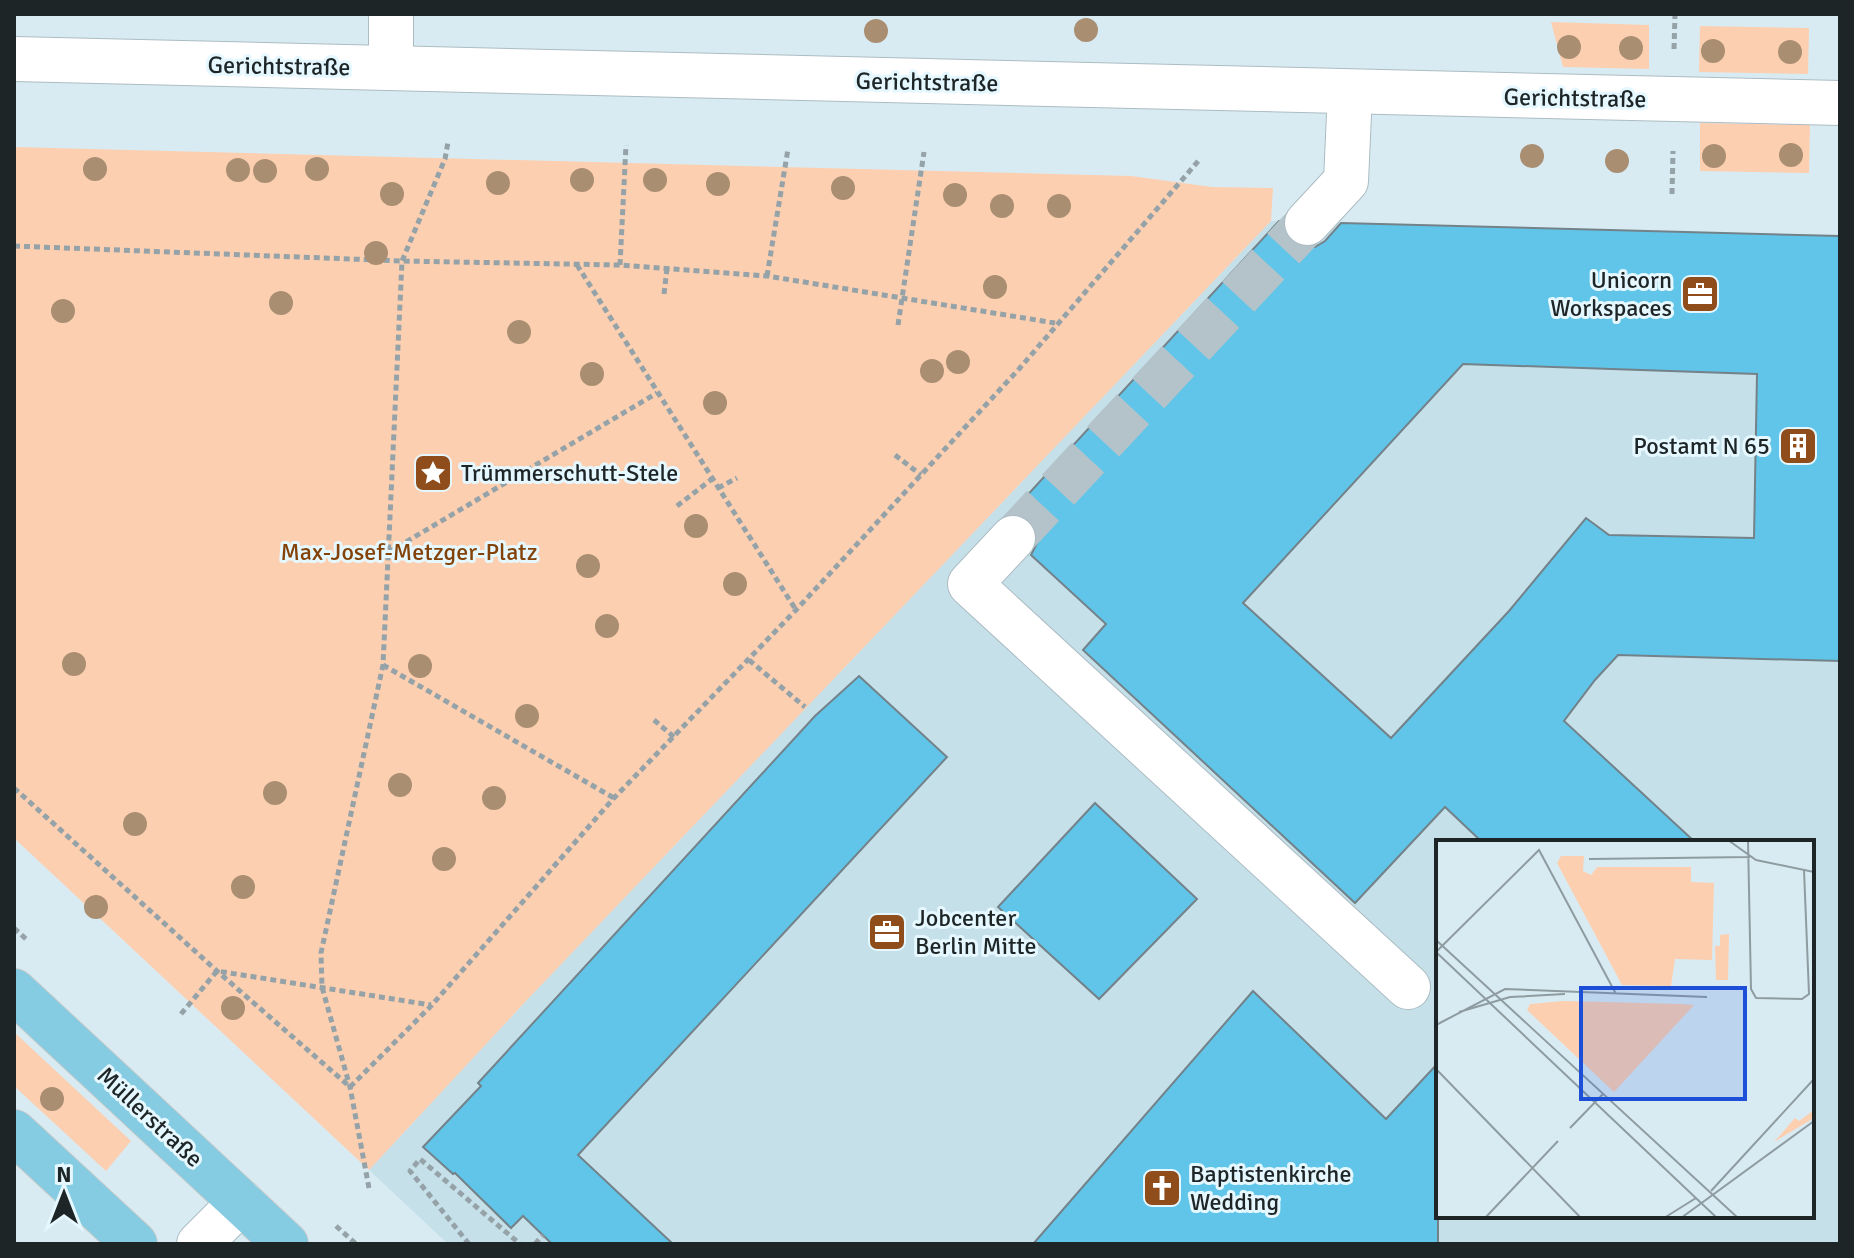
<svg xmlns="http://www.w3.org/2000/svg" width="1854" height="1258" viewBox="0 0 1854 1258" font-family="Signika,sans-serif">
<rect width="100%" height="100%" fill="#d9ebf2"/>
<path fill="#c6e0ea" fill-rule="evenodd" d="M1271,221L1840,236V1244H1225L1357,1090L1253,992L1033,1244H448L369,1170L526,1001ZM1438,842H1812V1216H1438Z"/>
<g fill="#fdcfb1">
<path d="M1551,22L1649,25V69L1563,67Z"/>
<path d="M1700,26L1809,28L1808,74L1699,72Z"/>
<path d="M1700,123L1810,125L1809,173L1700,171Z"/>
<path d="M14,147L1131,176L1212,187L1273,188L1271,221L526,1001L369,1170L14,838Z"/>
<path d="M14,1032L131,1141L106,1171L14,1086Z"/>
</g>
<g fill="#60c5e9" stroke="#738289" stroke-width="2" fill-rule="evenodd">
<path d="M1279,221H1283V231L1289,241L1302,247H1315L1325,241L1341,223L1840,236V661L1618,655L1595,680L1564,721L1695,842H1482L1445,807L1355,903L1083,650L1106,624L1031,555L1037,543V530L1029,519L1019,514H1010ZM1463,364L1757,374L1754,538L1609,535L1586,518L1509,611L1391,738L1243,603Z"/>
<path d="M859,676L947,757L578,1155L673,1244H552L523,1216L511,1228L455,1173L453,1174L423,1147L481,1086L478,1083L815,716Z"/>
<path d="M1095,803L1197,899L1099,999L998,907Z"/>
<path d="M1253,991L1386,1119L1438,1063V1244H1033Z"/>
</g>
<g fill="none" stroke-linecap="round" stroke-linejoin="round">
<path stroke="#b4c3c9" stroke-width="44" stroke-dasharray="44 22" stroke-linecap="butt" d="M1013,538L1307,223"/>
<defs>
<g id="minor">
<path d="M391,14V68"/>
<path d="M14,59L1840,103"/>
<path d="M1307,223L1346,181L1350,92"/>
<path d="M1013,538L970,584L1408,987"/>
<path d="M199,1244L241,1202"/>
</g>
<g id="major">
<path d="M14,991L286,1244"/>
<path d="M14,1132L135,1244"/>
</g>
</defs>
<use href="#minor" stroke="#acbcc3" stroke-width="46"/>
<use href="#major" stroke="#c9cbcb" stroke-width="46"/>
<g stroke="#95a3a8" stroke-width="5" stroke-dasharray="6 4" stroke-linecap="butt">
<path d="M1674,49L1675,14"/>
<path d="M1672,194L1673,151"/>
<path d="M14,246L402,261L620,265L767,276L1055,323"/>
<path d="M577,265L796,610"/>
<path d="M620,265L626,145"/>
<path d="M767,276L788,149"/>
<path d="M664,294L667,268"/>
<path d="M898,325L924,152"/>
<path d="M895,455L921,475"/>
<path d="M718,488L737,478"/>
<path d="M677,506L712,479"/>
<path d="M389,552L657,393"/>
<path d="M749,660L805,707"/>
<path d="M383,665L614,798"/>
<path d="M654,720L674,737"/>
<path d="M14,788L217,971L349,1086"/>
<path d="M14,928L26,939"/>
<path d="M181,1014L217,971L431,1005"/>
<path d="M350,1087L431,1006L614,798L796,610L1019,369L1200,159"/>
<path d="M369,1188L350,1087L322,987L321,953L383,665L402,261L445,159L448,142"/>
<path d="M336,1226L356,1244"/>
<path d="M469,1244L410,1171L420,1159L520,1244"/>
<path d="M535,1244L543,1235"/>
</g>
<use href="#minor" stroke="#fff" stroke-width="44"/>
<use href="#major" stroke="#85cbe1" stroke-width="44"/>
</g>
<g fill="#aa8e71">
<circle cx="1086" cy="30" r="12"/>
<circle cx="876" cy="31" r="12"/>
<circle cx="1569" cy="47" r="12"/>
<circle cx="1631" cy="48" r="12"/>
<circle cx="1713" cy="51" r="12"/>
<circle cx="1790" cy="52" r="12"/>
<circle cx="1791" cy="155" r="12"/>
<circle cx="1532" cy="156" r="12"/>
<circle cx="1714" cy="156" r="12"/>
<circle cx="1617" cy="161" r="12"/>
<circle cx="95" cy="169" r="12"/>
<circle cx="317" cy="169" r="12"/>
<circle cx="238" cy="170" r="12"/>
<circle cx="265" cy="171" r="12"/>
<circle cx="582" cy="180" r="12"/>
<circle cx="655" cy="180" r="12"/>
<circle cx="498" cy="183" r="12"/>
<circle cx="718" cy="184" r="12"/>
<circle cx="843" cy="188" r="12"/>
<circle cx="392" cy="194" r="12"/>
<circle cx="955" cy="195" r="12"/>
<circle cx="1002" cy="206" r="12"/>
<circle cx="1059" cy="206" r="12"/>
<circle cx="376" cy="253" r="12"/>
<circle cx="995" cy="287" r="12"/>
<circle cx="281" cy="303" r="12"/>
<circle cx="63" cy="311" r="12"/>
<circle cx="519" cy="332" r="12"/>
<circle cx="958" cy="362" r="12"/>
<circle cx="932" cy="371" r="12"/>
<circle cx="592" cy="374" r="12"/>
<circle cx="715" cy="403" r="12"/>
<circle cx="696" cy="526" r="12"/>
<circle cx="588" cy="566" r="12"/>
<circle cx="735" cy="584" r="12"/>
<circle cx="607" cy="626" r="12"/>
<circle cx="74" cy="664" r="12"/>
<circle cx="420" cy="666" r="12"/>
<circle cx="527" cy="716" r="12"/>
<circle cx="400" cy="785" r="12"/>
<circle cx="275" cy="793" r="12"/>
<circle cx="494" cy="798" r="12"/>
<circle cx="135" cy="824" r="12"/>
<circle cx="444" cy="859" r="12"/>
<circle cx="243" cy="887" r="12"/>
<circle cx="96" cy="907" r="12"/>
<circle cx="233" cy="1008" r="12"/>
<circle cx="52" cy="1099" r="12"/>
</g>
<defs>
<symbol id="office-square" viewBox="-11 -11 22 22"><rect x="-9" y="-9" width="18" height="18" rx="4" fill="#8e4d1a" stroke="#e6f8ff"/><path d="M-6-3h4V-5.5h4V-3h4V5H-6ZM-1-4.5V-3h2v-1.5ZM-6 0V1H6V0Z" fill="#fff"/></symbol>
<symbol id="building-square" viewBox="-11 -11 22 22"><rect x="-9" y="-9" width="18" height="18" rx="4" fill="#8e4d1a" stroke="#e6f8ff"/><path d="M-4-6H4V6H1V3H-1V6H-4ZM-2.5-4.3h1.7v1.8h-1.7ZM.8-4.3h1.7v1.8H.8ZM-2.5-1h1.7V.8h-1.7ZM.8-1h1.7V.8H.8Z" fill="#fff"/></symbol>
<symbol id="sight-square" viewBox="-11 -11 22 22"><rect x="-9" y="-9" width="18" height="18" rx="4" fill="#8e4d1a" stroke="#e6f8ff"/><path d="M0-6L1.8-2.2L6-1.7L2.9 1.2L3.7 5.4L0 3.3L-3.7 5.4L-2.9 1.2L-6-1.7L-1.8-2.2Z" fill="#fff"/></symbol>
<symbol id="church-square" viewBox="-11 -11 22 22"><rect x="-9" y="-9" width="18" height="18" rx="4" fill="#8e4d1a" stroke="#e6f8ff"/><path d="M-1.2-6h2.4v3.5h3.3v2.4h-3.3V6h-2.4V-.1h-3.3v-2.4h3.3Z" fill="#fff"/></symbol>
</defs>
<g fill-rule="evenodd">
<use href="#office-square" x="1678" y="272" width="44" height="44"/>
<use href="#building-square" x="1776" y="424" width="44" height="44"/>
<use href="#sight-square" x="411" y="451" width="44" height="44"/>
<use href="#office-square" x="865" y="910" width="44" height="44"/>
<use href="#church-square" x="1140" y="1166" width="44" height="44"/>
</g>
<g text-anchor="middle" dominant-baseline="central" stroke-width="6" stroke-linejoin="round" paint-order="stroke">
<g font-size="24" fill="#1e2527" stroke="#e6f8ff">
<text transform="translate(279 66) rotate(1)">Gerichtstraße</text>
<text transform="translate(927 82) rotate(1)">Gerichtstraße</text>
<text transform="translate(1575 98) rotate(1)">Gerichtstraße</text>
<text transform="translate(150 1117) rotate(43)">Müllerstraße</text>
</g>
<g font-size="24" fill="#1e2527" stroke="#e6f8ff" text-anchor="start">
<text x="1672" y="280" text-anchor="end">Unicorn<tspan x="1672" dy="28">Workspaces</tspan></text>
<text x="1770" y="446" text-anchor="end">Postamt N 65</text>
<text x="461" y="473">Trümmerschutt-Stele</text>
<text x="915" y="918">Jobcenter<tspan x="915" dy="28">Berlin Mitte</tspan></text>
<text x="1190" y="1174">Baptistenkirche<tspan x="1190" dy="28">Wedding</tspan></text>
</g>
<g font-size="24" fill="#834207" stroke="#e6f8ff">
<text x="409" y="552">Max-Josef-Metzger-Platz</text>
</g>
</g>
<g transform="translate(1436 840)">
<rect width="378" height="378" fill="#d9ebf2"/>
<path d="M125,16H148L147,31L155,35L161,27H255V42L278,43L276,120L239,119L235,146L186,145L121,23ZM293,94L292,140H280L279,106H284V95ZM128,161L245,164L258,165L178,252L91,170L94,164ZM378,270V278L338,302L359,278L363,281Z" fill="#fdcfb1"/>
<path fill="none" stroke="#8e9ca1" stroke-width="2" d="M292,0L320,20L378,32M312,0L315,149L320,158L366,159L373,154L368,30M153,19L314,17M0,100L302,378M0,112L103,10L180,154M0,112L281,378M23,172L74,157L129,154M0,185L69,149L271,157M0,229L145,378M134,288L167,254M275,351L378,239M49,378L122,301M228,378L260,358M245,378L378,281"/>
<path fill="#1d4ed8" fill-opacity="0.15" stroke="#1d4ed8" stroke-width="4" d="M145,148H309V259H145Z"/>
<rect width="378" height="378" fill="none" stroke="#1e2527" stroke-width="4"/>
</g>
<rect width="1854" height="1258" fill="none" stroke="#1e2527" stroke-width="32"/>
<g transform="translate(64 1194)" stroke="#e6f8ff" stroke-width="6" paint-order="stroke">
<path d="M0-6L14 30L0 20L-14 30Z" fill="#1e2527"/>
<text y="-12" font-size="22" font-weight="bold" text-anchor="middle" fill="#1e2527">N</text>
</g>
</svg>
